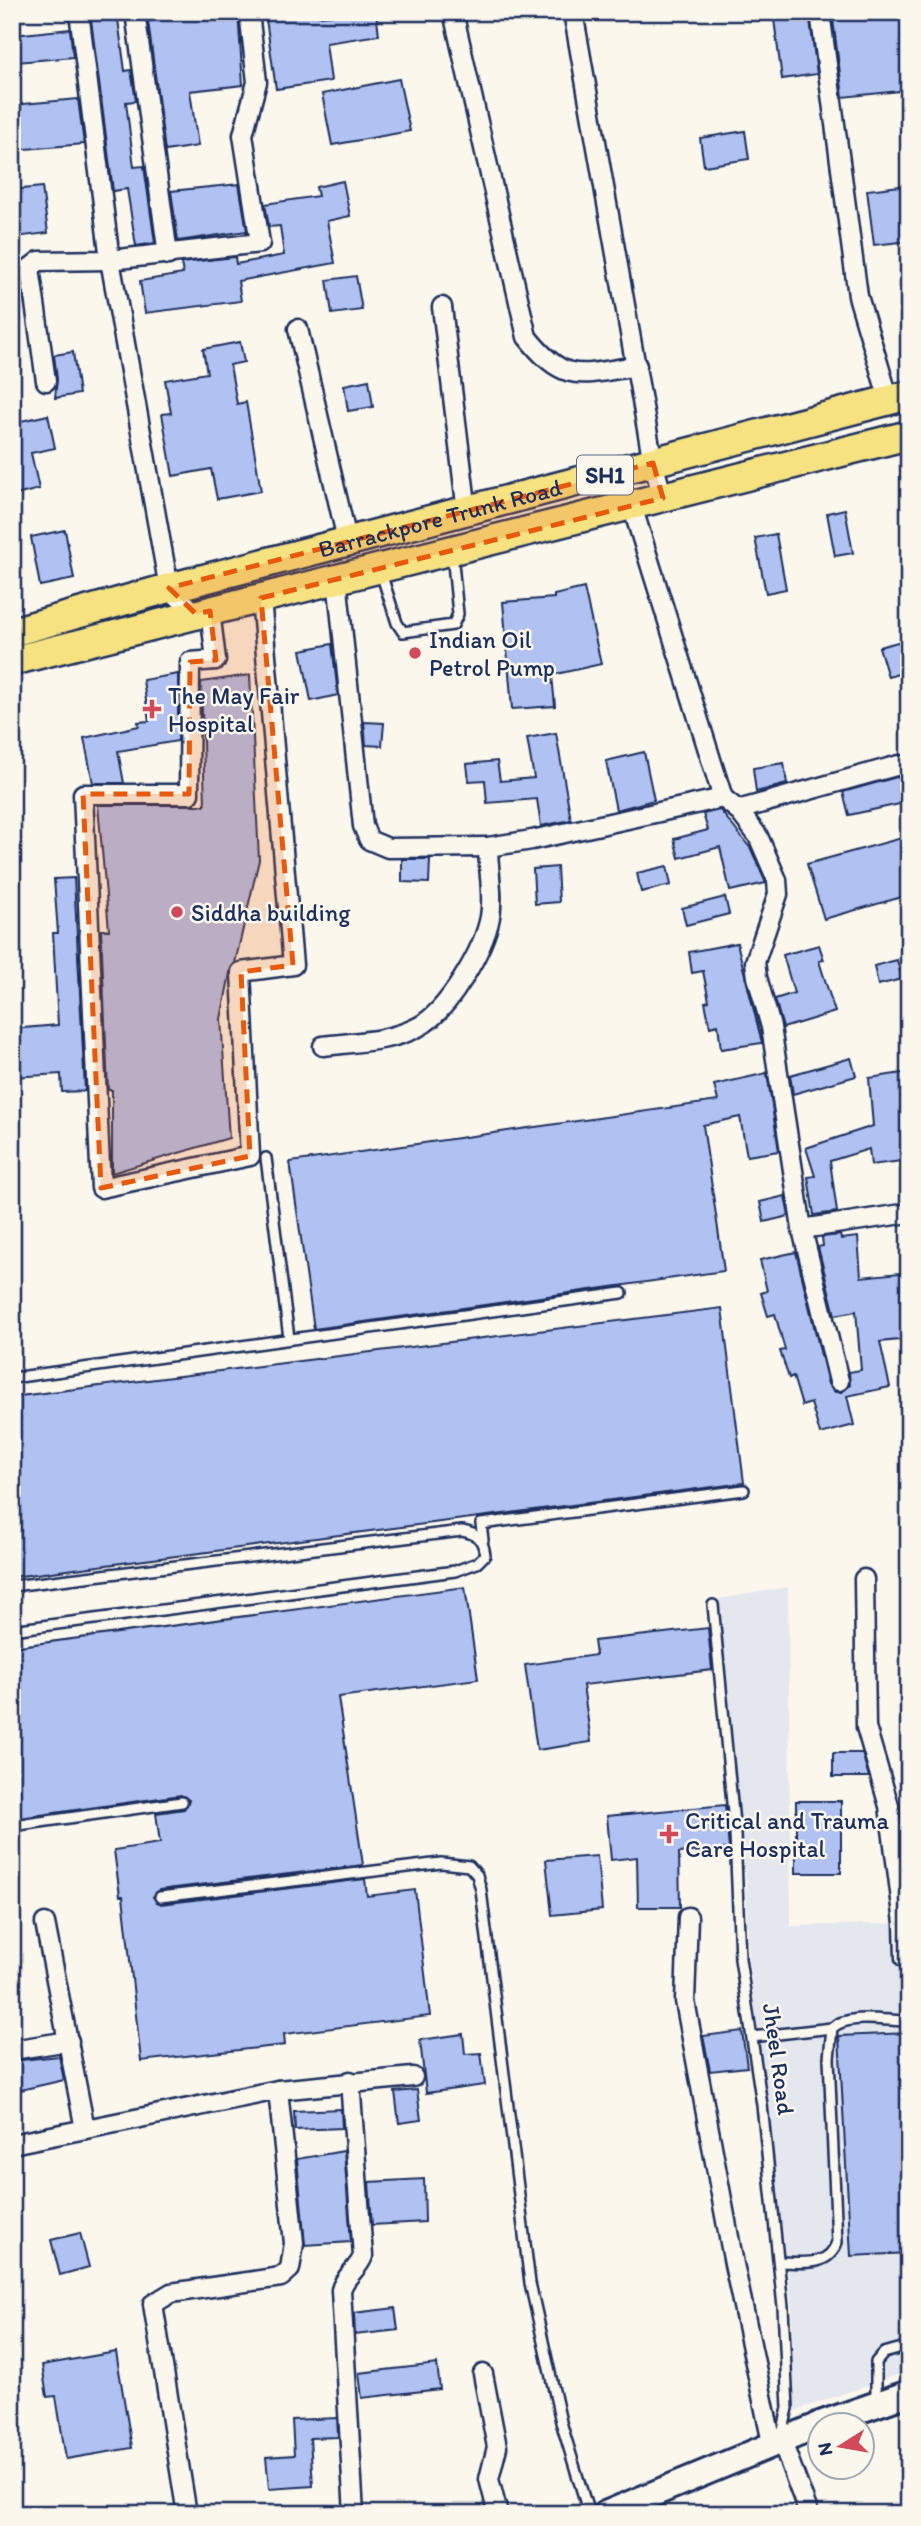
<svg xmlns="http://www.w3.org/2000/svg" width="921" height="2526" viewBox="0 0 921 2526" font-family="Itim,sans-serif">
<rect width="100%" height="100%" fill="#fbf7ec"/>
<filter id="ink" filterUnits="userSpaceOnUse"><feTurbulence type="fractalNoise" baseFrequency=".0143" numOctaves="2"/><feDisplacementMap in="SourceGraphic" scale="14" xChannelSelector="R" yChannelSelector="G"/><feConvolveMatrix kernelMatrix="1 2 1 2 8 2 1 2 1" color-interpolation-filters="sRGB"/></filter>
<g filter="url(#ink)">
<path fill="#e5e7ee" d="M788,1587L791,1926L909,1923V2371L794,2411L792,2308L749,1962L745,1868L719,1599Z"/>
<g fill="#b1c2f2" stroke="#1b2f5e" stroke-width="2">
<path d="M90,12H117L125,71L131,70L136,101L126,102L134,167L144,166L155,243L136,246L127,189L113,191Z"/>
<path d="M183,12H238L243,85L190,91L198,146L165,151L148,21L184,16Z"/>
<path d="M265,12H317L318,16L376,12L379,35L326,43L331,81L276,89Z"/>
<path d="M773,12H809L817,74L782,79Z"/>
<path d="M832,12H909V90L843,97Z"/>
<path d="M70,29L73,57L17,62L14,35Z"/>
<path d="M399,79L410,131L332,145L322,94Z"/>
<path d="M78,99L84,144L14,150L12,105Z"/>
<path d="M745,131L749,159L704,166L700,138Z"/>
<path d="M343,181L350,216L327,221L335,263L238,281L241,301L145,313L140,281L183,274L181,263L235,257L236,264L284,255L280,226L269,227L265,204L318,196L316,187Z"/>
<path d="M239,184L247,231L178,241L171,191Z"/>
<path d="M909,185V241L874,245L867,190Z"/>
<path d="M42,187L48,233L16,237L12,190Z"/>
<path d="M356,276L362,310L332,314L327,280Z"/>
<path d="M240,342L244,362L230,365L237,404L246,402L261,491L217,499L211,469L173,476L162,414L171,413L165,380L207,373L203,349Z"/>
<path d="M73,352L79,394L55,398L57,379L54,355Z"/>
<path d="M369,380L373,407L348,411L344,385Z"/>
<path d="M48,415L55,448L31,453L39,489L16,495L12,476V423Z"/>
<path d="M845,509L853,553L835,556L827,513Z"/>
<path d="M65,530L74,579L40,586L31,537Z"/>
<path d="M776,534L786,589L766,593L755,538Z"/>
<path d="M584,588L601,664L552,675L555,706L512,709L503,602L554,598V595Z"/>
<path d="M909,639V671L888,677L879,647Z"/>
<path d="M332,644L338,695L311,701L301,650Z"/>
<path d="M178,674V741L118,751L124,783H93L84,738L139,726L138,722L149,721L143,680Z"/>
<path d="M250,675L259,860L235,963L231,968L221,1019L229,1138L112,1173V1090H108L101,930H109L98,805H205L201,682Z"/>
<path d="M364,722L384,723L382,746L366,745Z"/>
<path d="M556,733L571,820L541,826L537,799L487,803L485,780L469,781L467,764L497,761L500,781L534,778L527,738Z"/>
<path d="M644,752L654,800L616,810L606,761Z"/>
<path d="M784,763L787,784L756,792L753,768Z"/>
<path d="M904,775L909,802L849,815L843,792Z"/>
<path d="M720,810L751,849L766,883L730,891L720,847L679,858L674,839L708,830L703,814Z"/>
<path d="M909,836V895L824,919L807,864Z"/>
<path d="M402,859H430L429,883L402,882Z"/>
<path d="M667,866L671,885L641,892L637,873Z"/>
<path d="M557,867L559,902L535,904L533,869Z"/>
<path d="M74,878L85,1091L62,1092L61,1074L12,1077V1029L58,1025L53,933H58L54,879Z"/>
<path d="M725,897L729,914L686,925L682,908Z"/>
<path d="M737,943L762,1043L721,1049L718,1025L710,1027L705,1002L709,1001L703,971L692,973L689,952Z"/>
<path d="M819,945L824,960L819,961L835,1012L783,1028L775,999L794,993L783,955Z"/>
<path d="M897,960L902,979L878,985L874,966Z"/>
<path d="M851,1058L856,1076L793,1094L790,1075Z"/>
<path d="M909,1072V1160L871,1165L869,1149L830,1161L837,1212L814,1215L808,1177L815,1176L806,1148L873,1126L869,1078Z"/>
<path d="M767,1073L779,1151L747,1156L740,1117L703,1125L724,1271L314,1329L290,1162L718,1101L714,1085Z"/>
<path d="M785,1196L789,1216L764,1222L760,1202Z"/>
<path d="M840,1235L841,1239L858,1237L861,1277L909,1272V1339L880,1342L890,1387L847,1396L854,1425L820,1434L811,1403L802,1406L793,1376L789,1378L780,1351L785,1350L775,1314L768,1316L761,1293L767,1291L760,1260L796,1252L828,1384L835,1392H842L850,1385L849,1372L861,1370L856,1311L835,1315L818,1247L823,1246L822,1237Z"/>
<path d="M722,1308L744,1483L12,1577V1397Z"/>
<path d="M465,1587L478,1679L338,1697L363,1865L159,1890L153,1897L161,1904L365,1879L367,1896L415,1890L430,2016L284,2034L285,2045L141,2061L123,1896H120L114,1850L160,1843L156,1813L184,1809L189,1800L181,1795L12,1819V1647Z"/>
<path d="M708,1628L712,1670L583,1685L591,1742L537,1750L525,1665L596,1655L594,1641Z"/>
<path d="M833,1753H862L869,1777H833Z"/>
<rect x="796" y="1801" width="45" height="72"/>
<path d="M725,1805L729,1849L679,1853L680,1907H638L637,1857L611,1860L607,1816Z"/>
<path d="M597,1856L602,1910L552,1915L546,1860Z"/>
<path d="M742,2031L747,2067L710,2071L703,2036Z"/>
<path d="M909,2033V2253L851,2256L839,2036Z"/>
<path d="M463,2034L465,2054L481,2053L485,2085L426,2093L420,2040Z"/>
<path d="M59,2056L64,2080L12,2092V2061Z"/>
<path d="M417,2090L421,2120L399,2123L395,2092Z"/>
<path d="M341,2109L342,2128L295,2130L294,2111Z"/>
<path d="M344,2151L351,2242L305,2245L297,2159Z"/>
<path d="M424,2179L425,2222L372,2225L369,2182Z"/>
<path d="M80,2233L89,2267L60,2275L51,2240Z"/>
<path d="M395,2308L398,2330L355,2335L354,2313Z"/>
<path d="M116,2352L132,2448L66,2459L56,2396L47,2397L42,2365Z"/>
<path d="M437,2364L440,2389L362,2398L359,2373Z"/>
<path d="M337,2418L338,2437L310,2438L313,2486L269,2489L266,2457L294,2455L292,2420Z"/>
</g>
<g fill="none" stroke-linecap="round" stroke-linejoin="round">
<defs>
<g id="lane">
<path d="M381,573L397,623L403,632L453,625L458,614L452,553"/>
<path d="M266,1158L289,1338"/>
<path d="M12,1378L622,1293"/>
<path d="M483,1540L481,1524L744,1490"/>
<path d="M12,1586L462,1531C478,1534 483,1539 485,1555L477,1563L455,1571L12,1630"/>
<path d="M713,1605L735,1834L740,1959L762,2105L783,2307L788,2408L781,2439"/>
<path d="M12,1826L182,1802"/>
<path d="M160,1897L441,1863L469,1866L477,1875L481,1890L530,2283L561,2422L589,2514"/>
<path d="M752,2037L832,2028"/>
<path d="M779,2262C801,2262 829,2268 837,2242L829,2058L832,2028C847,2013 887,2021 907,2021"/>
<path d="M876,2403V2362L884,2353L909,2346"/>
</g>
<g id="street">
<path d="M135,12L168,255"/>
<path d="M453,12L527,337C566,386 580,374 637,366"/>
<path d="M573,12L653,463L663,498"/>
<path d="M820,12L858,296L889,400"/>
<path d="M442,307L467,512"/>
<path d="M298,329L348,544"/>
<path d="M46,381L30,268L39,261L110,260L79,12"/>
<path d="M337,579L363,826L369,840L388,848L488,847"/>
<path d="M210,611L216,660L190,662L189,794H83L101,1188L250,1156L241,972L293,965L261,598"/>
<path d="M196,614L169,588L110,260L260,243L243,135L257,82L249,12"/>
<path d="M723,798L738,810L758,836L777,880L778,894L755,962L757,977L771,1027L802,1229L839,1381"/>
<path d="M738,810L899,765"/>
<path d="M323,1046C354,1042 390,1042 418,1027C448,1012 484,949 490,917C494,894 488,870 488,847L532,840L723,798L632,506"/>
<path d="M802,1229L909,1213"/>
<path d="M864,1579L866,1727L889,1806L904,1923L905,1958"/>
<path d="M688,1917L685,2001L734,2264L772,2443"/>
<path d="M45,1923L85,2129"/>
<path d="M12,2050L69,2041"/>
<path d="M350,2081L363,2256C358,2270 345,2275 341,2290L354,2514"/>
<path d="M12,2144L278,2090L413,2077"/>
<path d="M483,2374L497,2447L489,2479L498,2514"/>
<path d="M781,2439L809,2514"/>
<path d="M187,2514L153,2304L171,2293L281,2277L290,2269L294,2243L278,2090"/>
</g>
<g id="secondary">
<path d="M820,2424L909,2393"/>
<path d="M605,2514L820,2425"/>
</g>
<g id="primary">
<path id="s1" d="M12,632L169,588L909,395"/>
<path d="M12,661L909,435"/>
</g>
</defs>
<use href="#lane" stroke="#1b2f5e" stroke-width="14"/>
<use href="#street" stroke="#1b2f5e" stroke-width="23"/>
<use href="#secondary" stroke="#1b2f5e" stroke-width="30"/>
<use href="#primary" stroke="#1b2f5e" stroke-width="33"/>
<use href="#lane" stroke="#fbf7ec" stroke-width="9"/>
<use href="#street" stroke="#fbf7ec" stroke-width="18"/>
<use href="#secondary" stroke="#fbf7ec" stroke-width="24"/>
<use href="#primary" stroke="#f6e281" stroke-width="28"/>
</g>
</g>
<path fill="#e8590c" fill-opacity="0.2" stroke="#e8590c" stroke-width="5" stroke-dasharray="14 9" stroke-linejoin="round" d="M653,463L663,498L261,598L293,965L241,972L250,1156L101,1188L83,794H189L190,662L216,660L210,611L196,614L169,588Z"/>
<g fill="#d1495b" stroke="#fbf7ec" stroke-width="2.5">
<circle cx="415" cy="653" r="7"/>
<path d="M148.5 698.5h7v7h7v7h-7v7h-7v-7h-7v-7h7z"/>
<circle cx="177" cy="912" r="7"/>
<path d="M665.5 1823.5h7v7h7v7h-7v7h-7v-7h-7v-7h7z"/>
</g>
<g text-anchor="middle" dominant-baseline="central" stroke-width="5" stroke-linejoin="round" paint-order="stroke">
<rect fill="#fbf7ec" stroke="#5e6b89" stroke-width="2" x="577" y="455.5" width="56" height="39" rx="5"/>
<g font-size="23" font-weight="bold" fill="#1b2f5e">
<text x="605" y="475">SH1</text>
</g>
<g font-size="24" fill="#1b2f5e" stroke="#fbf7ec">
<text stroke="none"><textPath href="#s1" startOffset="443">Barrackpore Trunk Road</textPath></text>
<text transform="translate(779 2059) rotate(82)">Jheel Road</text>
</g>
<g font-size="24" fill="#1b2f5e" stroke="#fbf7ec" text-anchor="start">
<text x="429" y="639">Indian Oil<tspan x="429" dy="28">Petrol Pump</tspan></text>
<text x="168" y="695">The May Fair<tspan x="168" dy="28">Hospital</tspan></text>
<text x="191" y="912">Siddha building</text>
<text x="685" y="1820">Critical and Trauma<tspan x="685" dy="28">Care Hospital</tspan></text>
</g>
</g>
<rect width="921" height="2526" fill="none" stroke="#fbf7ec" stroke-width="42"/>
<rect x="21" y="21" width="879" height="2484" fill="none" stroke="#1b2f5e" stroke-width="2.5" filter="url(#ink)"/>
<g transform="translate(841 2446) rotate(259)"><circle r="33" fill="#fbf7ec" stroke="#a1a7b3" stroke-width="2"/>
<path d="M0-5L12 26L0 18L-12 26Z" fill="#d1495b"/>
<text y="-10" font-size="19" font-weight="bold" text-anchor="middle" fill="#1b2f5e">N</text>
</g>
</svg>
